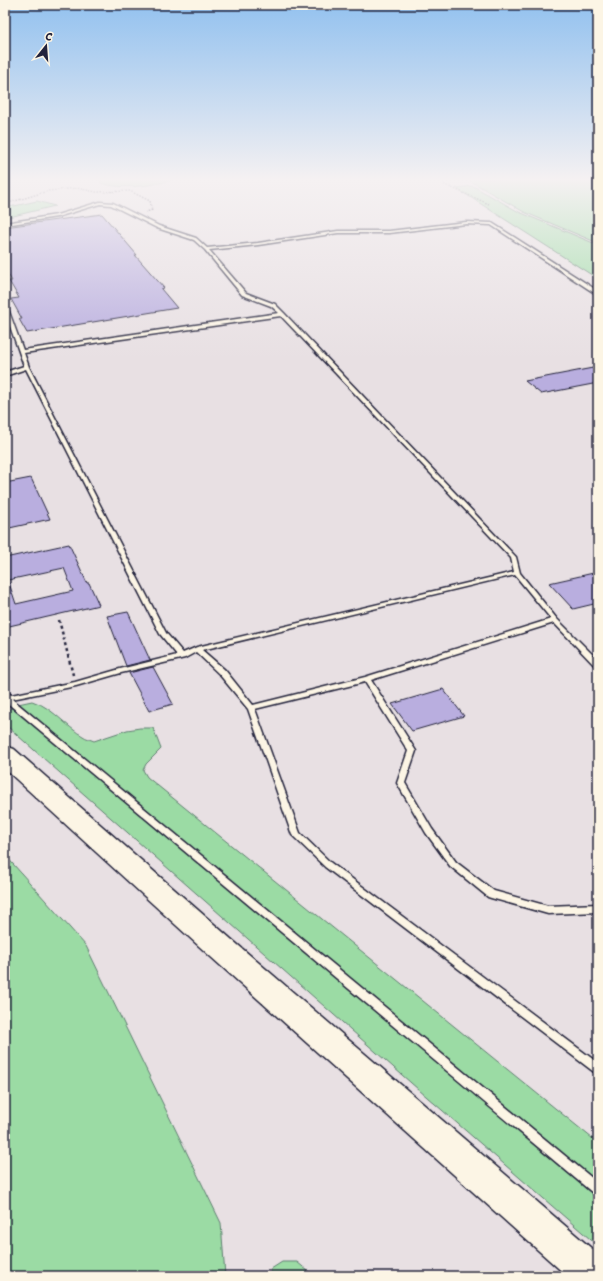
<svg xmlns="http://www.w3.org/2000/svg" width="603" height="1281" viewBox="0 0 603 1281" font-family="'Shantell Sans',sans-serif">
<rect width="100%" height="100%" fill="#e8e0e3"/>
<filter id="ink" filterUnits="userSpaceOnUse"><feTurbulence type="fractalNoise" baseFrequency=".025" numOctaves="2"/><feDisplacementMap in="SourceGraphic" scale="8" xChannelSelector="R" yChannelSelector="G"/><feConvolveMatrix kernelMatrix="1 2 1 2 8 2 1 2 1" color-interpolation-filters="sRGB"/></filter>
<g filter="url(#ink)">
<g fill="#9bdba4" stroke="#5e7e70">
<path d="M99,179H174C152,186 123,190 101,183Z"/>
<path d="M467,179H598V243L524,212Z"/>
<path d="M473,186L519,212L598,245V279L456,188Z"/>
<path d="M37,201L55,206L5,218V208Z"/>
<path d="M32,701C56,708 70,734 94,741L127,730L140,728H153L161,749L146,764L143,770L147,777L598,1143V1246L419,1090L8,727L5,722V712L18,704Z"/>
<path d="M5,855L86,946L221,1223L225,1276H5Z"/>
<path d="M282,1262H297L314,1276H270L271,1269Z"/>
</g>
<g fill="#b9aedf" stroke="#22223b" fill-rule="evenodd">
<path d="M102,214L137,255H135L164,288L161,289L177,308L27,333L19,319H22L11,299L19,298L9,281H12L5,269V227Z"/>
<path d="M598,367V383L541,394L525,381Z"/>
<path d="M31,478L50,519L5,529V483Z"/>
<path d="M69,544L87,583H89L99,605L5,627V558ZM64,568L73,591L16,604L8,580Z"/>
<path d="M598,572V603L573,609L549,583Z"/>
<path d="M128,612L150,660L126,666L107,616Z"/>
<path d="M153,667L173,704L149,711L129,673Z"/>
<path d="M443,689L464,716L412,731L392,704Z"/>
</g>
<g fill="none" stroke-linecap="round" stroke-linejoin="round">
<defs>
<path id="service" d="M100,202L113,203L159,226L196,238L207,248L258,243L338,231H389L466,222L492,223L598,291V294H596L491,225L466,224L389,233H338L258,245L209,250L246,293L275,304L284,313L516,557L520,573L557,619L598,660V666H595L554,623L371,680L416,751L405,783L432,829L456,862L494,891L548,906L598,904V912L548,914L491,898L488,897L450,866L426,833L397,783L408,751L365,682L255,709L300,833L331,863L598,1063V1074L594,1072L325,867L292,835L248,709L219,674L196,652L185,658L121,673L76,686L12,699L598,1183V1196L594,1194L5,701V696H6L75,682L120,669L177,655L160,634L26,369L5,376V372L24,366L5,312V305L7,306L23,350L279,313L271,306L242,295L205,250L194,240L157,228L111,205L100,204L57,217L5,225V223L57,215ZM281,316L511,558L514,572L197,647L183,653L166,633L29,367L24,353ZM515,575L551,619L365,677L253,705L225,670L202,650Z"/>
<path id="minor" d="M5,692L10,694L13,698L10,703L5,704Z"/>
<path id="primary" d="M5,746L14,749L231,939L598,1254V1276H567L211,957L5,769Z"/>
</defs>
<use href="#service" stroke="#22223b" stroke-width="3"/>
<use href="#minor" stroke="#22223b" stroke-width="3"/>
<use href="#primary" stroke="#22223b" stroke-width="3"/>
<g stroke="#22223b" stroke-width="1.5" stroke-dasharray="1.5 1.5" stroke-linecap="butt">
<path d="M441,179L445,185L489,204"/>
<path d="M5,204L48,191L77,188L96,192L130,191L150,201L152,210L146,212"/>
</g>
<path stroke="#22223b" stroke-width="2.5" stroke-dasharray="3 3" stroke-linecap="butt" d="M59,620L73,675"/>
<use href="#service" fill="#fcf5e5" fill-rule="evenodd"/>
<use href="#minor" fill="#fcf5e5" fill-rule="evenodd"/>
<use href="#primary" fill="#fcf5e5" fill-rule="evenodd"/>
</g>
</g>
<linearGradient id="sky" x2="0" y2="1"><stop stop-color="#92c1ef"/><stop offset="0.5" stop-color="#f5f1f2"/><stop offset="1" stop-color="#f5f1f2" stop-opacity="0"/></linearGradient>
<rect width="603" height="359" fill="url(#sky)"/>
<rect width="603" height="1281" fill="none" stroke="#fcf5e5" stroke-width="20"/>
<rect x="10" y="10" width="583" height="1261" fill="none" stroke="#22223b" stroke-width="1.5" filter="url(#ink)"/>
<g transform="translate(46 46) rotate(17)" stroke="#fcf5e5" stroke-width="3" paint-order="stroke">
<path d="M0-3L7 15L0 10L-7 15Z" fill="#22223b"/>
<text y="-6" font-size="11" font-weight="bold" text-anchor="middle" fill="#22223b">С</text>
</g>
</svg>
